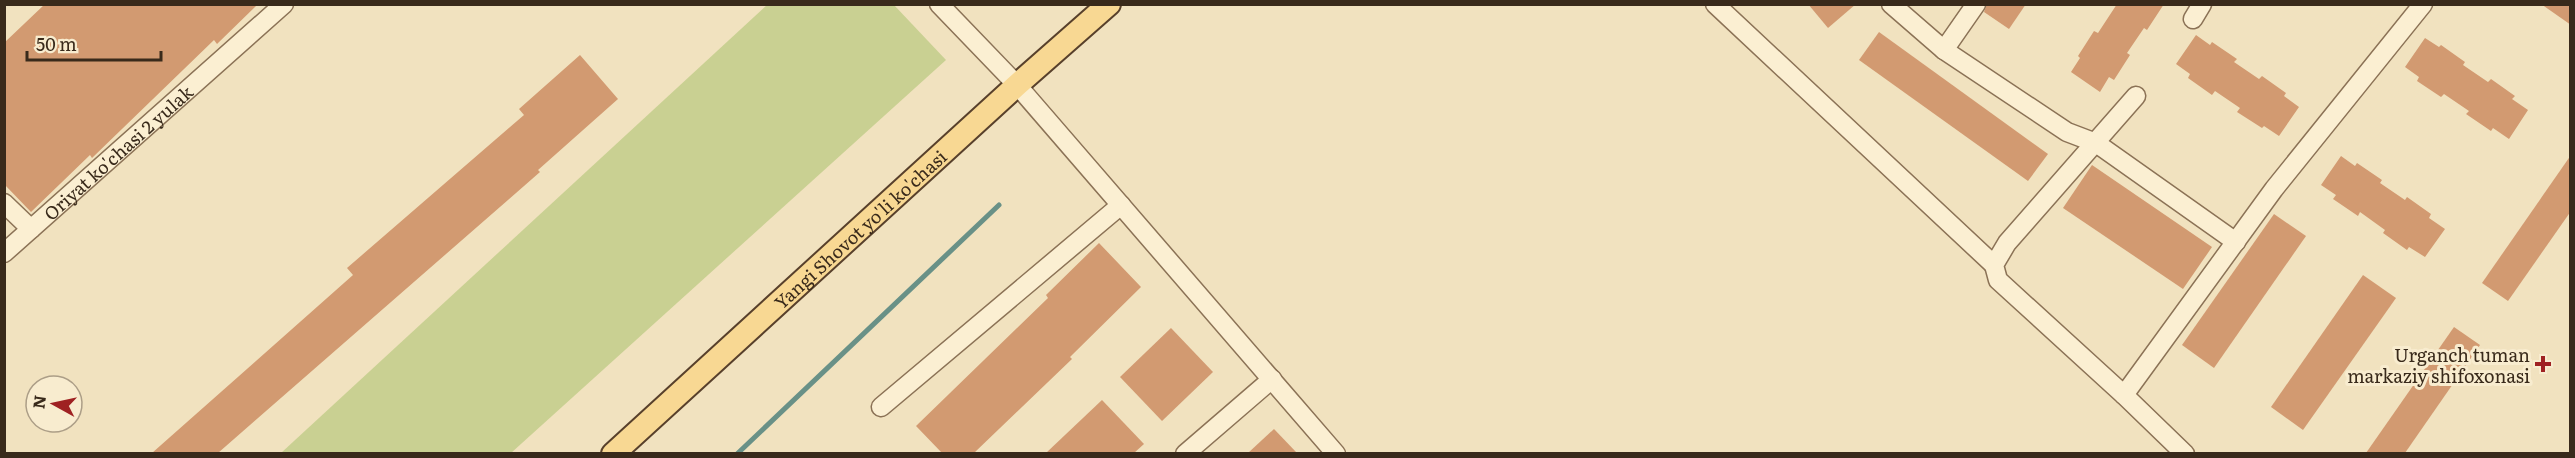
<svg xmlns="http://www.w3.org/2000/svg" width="2575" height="458" viewBox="0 0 2575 458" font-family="Literata,serif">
<rect width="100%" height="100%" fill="#f1e2bf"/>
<path fill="#c9d092" d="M767,5H894L946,60L511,453H281Z"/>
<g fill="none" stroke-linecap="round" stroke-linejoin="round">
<path stroke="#699187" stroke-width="5" d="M737,454L999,205"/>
</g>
<g fill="#d29a71">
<path d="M45,4H258L217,44L214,40L92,158L90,155L31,212L4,184V43Z"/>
<path d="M1808,4H1856L1828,28Z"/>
<path d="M1987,4H2026L2009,29L1984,12Z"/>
<path d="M2117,4H2164L2147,30L2144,28L2127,53L2130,55L2114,80L2109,77L2100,92L2071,72L2080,58L2078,56L2094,31L2098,33Z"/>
<path d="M2541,4H2571V25Z"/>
<path d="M1879,32L2048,154L2028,181L1859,60Z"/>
<path d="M2196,35L2210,45L2212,42L2237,59L2234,62L2259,79L2262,76L2286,93L2284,96L2299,107L2279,136L2264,126L2262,128L2237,112L2240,108L2215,91L2212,95L2188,78L2190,74L2176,64Z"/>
<path d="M2425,38L2439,47L2441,45L2465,62L2463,65L2488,82L2491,79L2515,96L2512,99L2528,110L2509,139L2493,128L2491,131L2466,114L2469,111L2444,94L2441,97L2417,81L2419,77L2405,67Z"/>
<path d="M580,55L618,99L538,170L540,172L218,453H152L353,275L347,268L524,115L519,109Z"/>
<path d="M2571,155V211L2508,301L2482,283Z"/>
<path d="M2341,156L2355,166L2357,163L2382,180L2380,183L2405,200L2407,197L2431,214L2429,218L2445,229L2425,257L2409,247L2407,250L2383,233L2385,230L2360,212L2358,216L2333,199L2336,195L2321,185Z"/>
<path d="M2092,165L2212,247L2183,289L2063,208Z"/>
<path d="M2274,214L2306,236L2214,368L2182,345Z"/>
<path d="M1099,243L1141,287L1070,357L1072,359L974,453H942L916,426L1048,298L1046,295Z"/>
<path d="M2363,275L2396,298L2303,430L2271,407Z"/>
<path d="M2454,327L2480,345L2405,453H2366Z"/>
<path d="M1171,328L1213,372L1162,421L1120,377Z"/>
<path d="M1102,400L1144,444L1134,453H1046Z"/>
<path d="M1274,429L1297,453H1248Z"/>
</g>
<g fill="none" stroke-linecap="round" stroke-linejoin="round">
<defs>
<g id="minor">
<path d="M939,4L1017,85L1336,454"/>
<path d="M1715,4L1994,265"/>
<path d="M1891,4L1944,50L2067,132L2096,143L2236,242"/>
<path d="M2193,19L2202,4"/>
<path d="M1944,50L1976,4"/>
<path d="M2136,96L2007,243L1994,265L1998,280L2124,395L2274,189L2423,4"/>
<path d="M4,203L31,229"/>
<path id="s1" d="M4,253L284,4"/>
<path d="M2124,395L2185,454"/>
<path d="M881,407L1121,205"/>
<path d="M1185,454L1272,379"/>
</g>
<g id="major">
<path id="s2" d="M613,454L1017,85L1109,4"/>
</g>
</defs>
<use href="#minor" stroke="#8b7256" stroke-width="21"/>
<use href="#major" stroke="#58402b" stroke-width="26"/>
<use href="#minor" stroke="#fbefd2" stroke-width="18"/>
<use href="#major" stroke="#f8d893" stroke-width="22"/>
</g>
<path fill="#9f2122" stroke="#f8eccf" stroke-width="2" d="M2540 355h6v6h6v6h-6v6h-6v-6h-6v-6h6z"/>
<g text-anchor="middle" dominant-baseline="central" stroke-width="6" stroke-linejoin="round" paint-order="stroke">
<g font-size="18" fill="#392a1b" stroke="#f8eccf">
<text stroke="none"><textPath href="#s1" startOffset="152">Oriyat ko'chasi 2 yulak</textPath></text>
<text stroke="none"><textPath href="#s2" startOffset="334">Yangi Shovot yo'li ko'chasi</textPath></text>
</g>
<g font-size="18" fill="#392a1b" stroke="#f8eccf" text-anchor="end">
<text x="2530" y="354">Urganch tuman<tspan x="2530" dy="21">markaziy shifoxonasi</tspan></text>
</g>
</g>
<rect width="2575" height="458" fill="none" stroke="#392a1b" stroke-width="12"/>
<g transform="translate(54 404) rotate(278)"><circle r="28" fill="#f8eccf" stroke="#ac9e87" stroke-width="1.5"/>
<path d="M0-4.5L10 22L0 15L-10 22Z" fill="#9f2122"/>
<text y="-9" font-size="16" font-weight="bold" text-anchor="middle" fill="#392a1b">N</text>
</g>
<path d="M27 51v9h134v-9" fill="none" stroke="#392a1b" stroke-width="3"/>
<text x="36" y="51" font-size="18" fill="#392a1b" stroke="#f8eccf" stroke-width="4.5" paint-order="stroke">50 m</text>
</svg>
